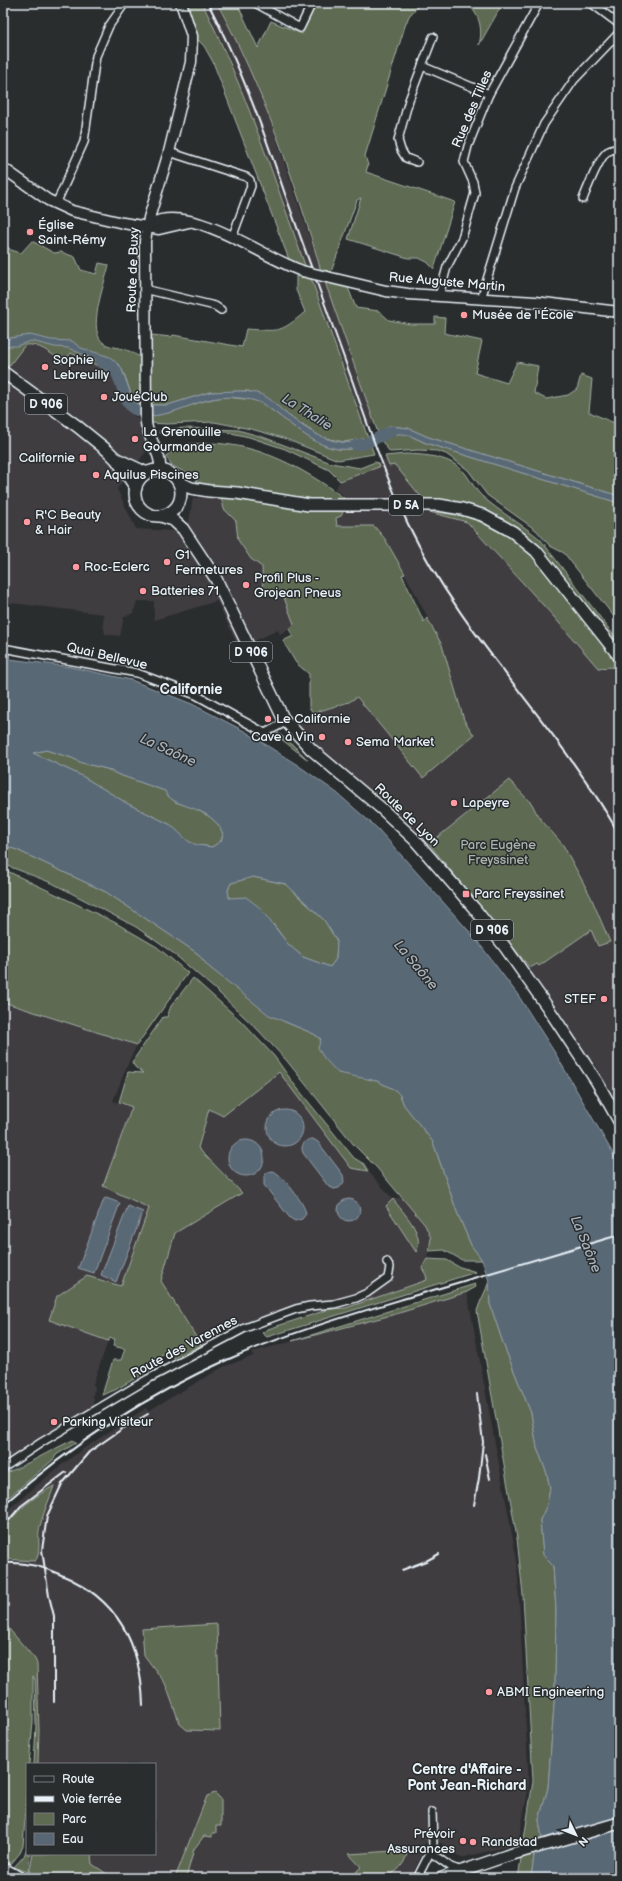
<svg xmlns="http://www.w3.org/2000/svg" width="622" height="1881" viewBox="0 0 622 1881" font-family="'Balsamiq Sans',sans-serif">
<rect width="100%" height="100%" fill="#2a2d2e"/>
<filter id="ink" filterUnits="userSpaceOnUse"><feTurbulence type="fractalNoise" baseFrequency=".025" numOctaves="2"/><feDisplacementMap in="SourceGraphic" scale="8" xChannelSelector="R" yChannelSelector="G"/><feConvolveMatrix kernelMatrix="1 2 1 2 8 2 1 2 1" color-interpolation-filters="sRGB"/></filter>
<g filter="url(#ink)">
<g fill="#403c40">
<path d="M202,3H217L247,63L269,117L321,271L306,268L247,104L225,48Z"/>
<path d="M311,278L325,282L374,423L365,428Z"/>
<path d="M25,344H31L42,348L61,360V363H64L72,353L100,367L114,376L125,408L135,417L139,418L141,434L148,449L117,489L136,529L172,531L189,522L193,498L221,497L236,521L238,540L251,558L262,567L263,592L283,595L294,624L289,629L280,634L278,630L239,648L217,601L154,620V601H137L133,613L124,617L120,636L105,634L103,624L104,614L3,602V365L9,366Z"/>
<path d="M386,459L389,466L395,465L422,498L423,510L466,522L554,617L598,668L612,667L619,675V1104L593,1061L588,1058L558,1010L532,973L530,968L537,964L539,966L591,930L599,945L610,941L590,895L563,845L538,816L532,804L509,780L429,844L365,786L326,756L291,720L349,702L357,697L423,778L474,735L464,720L442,645L405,574L385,539L374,526H337L336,518L344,510V496L335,489L340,481L379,467L378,463Z"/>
<path d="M3,1002L137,1045L130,1059L113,1101L132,1107L103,1186L150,1208L121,1286L57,1296L49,1320L108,1341L93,1384L95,1388L92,1397H94L93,1403L94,1407L3,1463Z"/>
<path d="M279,1072L351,1168L368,1171L393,1199L401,1197L425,1225L431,1238L427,1259L422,1268L426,1275L427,1280L346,1308L293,1315L249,1330L217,1346L201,1345L161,1281L175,1233L242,1193L198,1148L209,1109L223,1116Z"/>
<path d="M467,1292L517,1561L529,1785L518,1844L461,1858L441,1843H425L422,1855L410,1878H38L28,1872L30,1854H155V1764H38L39,1730L37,1664L35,1659L3,1622V1514L55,1470L83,1449L146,1408L148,1411L223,1367L253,1356L252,1352L396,1314Z"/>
</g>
<g fill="#5e6a52" stroke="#a3aea5">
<path d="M185,3H202C245,88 274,178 306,268L290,262L213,62L204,46L197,39Z"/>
<path d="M217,3H237L258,48L271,21L302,34L316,3H421L409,16L405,26L365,156L368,165L366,172L455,202L434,269L427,262L419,258H408L348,239L361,198L357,200L331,272L321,271C295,180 262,87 217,3Z"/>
<path d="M466,3H503L479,45C483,29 480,14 466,3Z"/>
<path d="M32,241L54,253L61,252L75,257L81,270L96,274L99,263L109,265C105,283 85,333 105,344C110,347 117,347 123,349C129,350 134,354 140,357L143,405L134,403L125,376L119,364L114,376L100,367L71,353L64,363H61V360C49,353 39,343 25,345L9,366L3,365V243L11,250L21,253Z"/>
<path d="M296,276L311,278L368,438L344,442L321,437L289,416L267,398L248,391L210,392L168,405H150V358L152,335L171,337L173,335L242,347L246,329C279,331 279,334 305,312L296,290Z"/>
<path d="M325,282L347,285L356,308L379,311L389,320L410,324H435V317L445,318L444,333L482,341L475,373L507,383L517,362L538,366L534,393L546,399L568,395L577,389L581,375L592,379L589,412L619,425V496L428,437L408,428L390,426L378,433Z"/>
<path d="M225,397L255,400L261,403C296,424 325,465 370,443L374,454L338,460L283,438L251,429L214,422L166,424L151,423L150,416C176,414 199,399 225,397Z"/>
<path d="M185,428L238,430L263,437L331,463L360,468L375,462L378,463L379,467L340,481L329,470L285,449L249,437L218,430L159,433L160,430Z"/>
<path d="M404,433L426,443L619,503V623L564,553L550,546L536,530L487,495L468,470L460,464L446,454L437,451L418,450L390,452L380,439L393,434Z"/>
<path d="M209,443C260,444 303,468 344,498L341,500C293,500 245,487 197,485L196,478L171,465L166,456L172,451L189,449L188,444Z"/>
<path d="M406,454C427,455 450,456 465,473C471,481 476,491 483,497C501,513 522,524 540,539L619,642V651L517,529C484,509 461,502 422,498L395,465L389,466L385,456Z"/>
<path d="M221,497L300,509L344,510L341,516L336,518L337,526H374L385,539L405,574L402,575L424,622L427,618L442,645L464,720L474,735L423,778L357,697L349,702L313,713L309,707V674L296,663L283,641L293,636L289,629L294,624L283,595L263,592L262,567L251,559L238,540L236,521L224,509Z"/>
<path d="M422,510L463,516L481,522L503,532L526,547L617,660L618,667L615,671L612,667L598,668L554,617L467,522Z"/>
<path d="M278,733L293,745L308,760L276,735Z"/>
<path d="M46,750L72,758L82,763L107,769L117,774L165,791L175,802L194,808L210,817L220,826L223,835L221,841L212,847L196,845L187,841L171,825L128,804L82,776L33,753Z"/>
<path d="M509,780L532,804L538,816L563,845L590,895L610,942L598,946L591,930L539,966L537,964L530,968L429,844Z"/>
<path d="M3,845L17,850L106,892L197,953L209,967L285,1022L314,1034L364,1077L377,1081L395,1090L400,1095L404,1105L433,1142L457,1212L471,1245L482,1260H462L444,1250L429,1251L431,1238L425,1225L377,1168L354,1145L287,1061L258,1030L217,991L173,953L136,927L52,883L3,864Z"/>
<path d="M3,869L114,922L157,947L188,973L137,1045L3,1002Z"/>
<path d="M253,877L285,884L324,920L337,941L336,959L330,967L303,957L288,944L273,924L229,898L228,890L231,883Z"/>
<path d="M193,978L241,1021L274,1056L294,1084L354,1158L364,1164L368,1171L351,1168L279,1072L223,1116L209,1109L198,1148L242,1193L175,1233L161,1281L201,1345L174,1358L162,1354L155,1367L115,1390L102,1395L113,1360H121L125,1349L113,1346L115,1339L110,1338L108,1341L49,1320L57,1296L87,1276L121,1286L149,1208L103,1186L132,1107L119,1102L128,1072L143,1073L135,1067L132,1062L163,1017H167L171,1006Z"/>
<path d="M393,1199C403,1213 426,1234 416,1252L386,1206Z"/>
<path d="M427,1259L447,1260L457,1266L476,1272L267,1337L262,1333L268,1329L330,1309L346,1308L427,1280L426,1275L422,1268Z"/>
<path d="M489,1281L490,1304L504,1346L531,1413L537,1447L547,1474L550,1488L547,1505L540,1520L543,1554L553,1566L556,1609L555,1692L548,1788L539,1820L542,1838L534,1856L531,1878H518L533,1781L523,1595L517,1538L477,1311C480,1300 486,1292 489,1281Z"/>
<path d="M475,1284L476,1287L467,1292L396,1314L292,1341Z"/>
<path d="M73,1440L76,1443L56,1455L54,1459L3,1502V1474C27,1465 49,1451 73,1440Z"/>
<path d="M54,1486C49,1501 42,1515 39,1531C38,1540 41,1555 35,1561L3,1559C3,1551 1,1538 4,1531C11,1513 38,1494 54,1486Z"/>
<path d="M3,1622L35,1659L37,1664L39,1730L38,1764H34L36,1725L35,1680L33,1676V1722L29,1764H27V1791L23,1846L20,1853L10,1865L3,1861Z"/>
<path d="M217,1624L220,1731L187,1730L180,1724L165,1683L144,1655L142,1629Z"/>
<path d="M215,1793L221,1799V1826H216V1833H212V1837L204,1836L194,1849L186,1878H175L207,1796Z"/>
<path d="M27,1848V1854H30L28,1872L14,1867L24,1856Z"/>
<path d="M408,1850C401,1881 379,1878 350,1878L361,1867L349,1854Z"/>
<path d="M33,1854H91L92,1864L113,1878H38L29,1873Z"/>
</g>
<g fill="#596775" stroke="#929ea9" fill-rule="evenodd">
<path d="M30,335L51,340L72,341L81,348L110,357L121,367L134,403L143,405V414L132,411L117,374L109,366L68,348L55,347L31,341L16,346H3V339Z"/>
<path d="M237,391C247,391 256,392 265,396C274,401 280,410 289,416C311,433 338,451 368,438L370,443C325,465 296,424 261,403C254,400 248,399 240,398C202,393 184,414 150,416V405H168L210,392Z"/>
<path d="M390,426L408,428L428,437L619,496V503L426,443C407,434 401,430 380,439L378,433Z"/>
<path d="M3,653L9,654L10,659L71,667L131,680L192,704L246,732L299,766L337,793L378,829L475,938L518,995L555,1053L619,1164V1878H531L534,1856L542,1838L539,1820L548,1788L555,1692L556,1609L553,1566L543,1555L540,1520L547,1505L550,1488L547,1474L537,1447L531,1413L504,1346L490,1304L489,1281L482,1260L471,1245L457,1212L433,1142L404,1105L400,1095L395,1090L377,1081L338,1073L324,1058L318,1048L321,1039L314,1034L269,1015L209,967L197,953L106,892L17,850L3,845ZM46,750L72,758L82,763L107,769L117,774L165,791C172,810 211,803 223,834L221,841L212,847L197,845L188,841L171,825L128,804L82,776L33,753ZM253,877L286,884L324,920L337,941L336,959L330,967L303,957L288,944L259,907L246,897L229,898L228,890L231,883Z"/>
<circle cx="285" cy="1128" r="18"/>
<path d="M313,1139L318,1142L343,1175L344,1182L339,1188L334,1189L328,1186L303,1153C300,1146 304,1139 313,1139Z"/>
<circle cx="246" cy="1158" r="18"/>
<path d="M273,1171C281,1173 306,1205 306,1214L302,1219L295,1221L290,1218L264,1185V1176L268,1172Z"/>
<path d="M106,1198L120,1203L94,1273L78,1268L79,1266L104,1199Z"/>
<circle cx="349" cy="1210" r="11"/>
<path d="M128,1206L143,1212L116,1282L101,1275Z"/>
</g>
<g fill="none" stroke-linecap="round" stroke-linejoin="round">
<g stroke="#596775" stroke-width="11">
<path d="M101,362C105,364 110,366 113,368C124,380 122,412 142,411"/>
<path d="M356,445L364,444L392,431"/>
</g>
<defs>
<g id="minor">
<path d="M255,3L300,28L312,3"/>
<path d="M591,3L619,24"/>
<path d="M422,66L489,94"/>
<path d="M169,152L246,177L250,180L251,186L232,238"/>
<path d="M417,162L406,158L401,150L398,140L409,100L433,37"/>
<path d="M583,199C587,189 599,158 607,152C610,150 615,149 619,148"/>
<path d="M56,204L84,142L96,56L109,26L125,3"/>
<path d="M144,289L215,306L221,310"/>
<path d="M439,296L447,267L462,238L475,193L473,182L464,162L468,146L489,94L539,3"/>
<path d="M481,299L515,188L544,124L574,80L619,33"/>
<path d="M3,648L137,673L196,695L265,733L286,722"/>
<path d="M3,1468L42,1442L148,1379L245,1328L296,1309L310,1306L334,1304L356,1298L367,1293L388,1278L390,1267L387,1262"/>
<path d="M432,1812L433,1847L434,1855L451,1867L462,1871"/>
<path d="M417,1878L433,1847"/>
</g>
<g id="secondary">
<path d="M3,168L48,200L72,211L123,223L159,229L189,222"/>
<path d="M147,227C151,225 156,221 161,220C204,212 261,256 302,271"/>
<path d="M327,277L386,291L408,294L535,302L619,312"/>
<path d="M160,470C162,454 148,439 146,423L145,241L149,218L169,152L191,62L192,36L181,3"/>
<path d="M3,1868L21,1878"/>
</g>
<g id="primary">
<path d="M3,372L77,426L108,451L116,459L136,488"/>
<path d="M117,459L147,473"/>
<circle cx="158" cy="493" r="23"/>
<path d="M179,482L191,488L209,491L237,493L309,505H439L462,509L482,515L513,532L536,551L619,656"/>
<path d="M161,516L173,520L183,529L216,579L283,718L311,749L382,809L414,839L474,908L505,947L546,1005L597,1082L619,1121"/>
<path d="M442,1878L506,1856L619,1823"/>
</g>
</defs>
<use href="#minor" stroke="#e8f1f8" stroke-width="10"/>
<use href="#secondary" stroke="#e8f1f8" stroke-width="13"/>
<use href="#primary" stroke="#e8f1f8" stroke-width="14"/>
<use href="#minor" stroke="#2a2d2e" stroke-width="7"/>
<use href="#secondary" stroke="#2a2d2e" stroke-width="10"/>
<use href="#primary" stroke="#2a2d2e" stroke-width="11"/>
<g stroke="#e8f1f8" stroke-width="2">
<path d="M208,3C240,65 263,129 285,194C307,256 330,318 352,380C369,429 386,477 408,524C463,638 557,724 619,834"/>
<path d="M485,1454L490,1479"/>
<path d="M3,1505C70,1446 147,1395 229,1359C288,1333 350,1315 413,1296C481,1276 550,1255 619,1235"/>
<path d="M474,1505L479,1478L483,1442L477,1394"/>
<path d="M3,1527L21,1506L66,1472"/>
<path d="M3,1563C23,1562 41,1566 59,1574C118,1598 141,1644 143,1705"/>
<path d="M402,1570L426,1561L439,1554"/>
<path d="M54,1702V1616L49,1596L42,1550L47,1516L62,1484L89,1452L122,1429L148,1414"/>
</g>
<defs>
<path id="secondary-bridge" d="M302,271L327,277"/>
</defs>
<use href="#secondary-bridge" stroke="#e8f1f8" stroke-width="13" stroke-linecap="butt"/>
<use href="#secondary-bridge" stroke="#2a2d2e" stroke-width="10"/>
</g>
</g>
<g fill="#ff9aa2" stroke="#2a2d2e" stroke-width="1.5">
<circle cx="30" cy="232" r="4"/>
<circle cx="464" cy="315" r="4"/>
<circle cx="45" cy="367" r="4"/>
<circle cx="104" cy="397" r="4"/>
<circle cx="135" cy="439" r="4"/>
<rect x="79" y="454" width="8" height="8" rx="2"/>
<circle cx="96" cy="475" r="4"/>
<circle cx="27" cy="522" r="4"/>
<circle cx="167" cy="562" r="4"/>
<circle cx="76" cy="567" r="4"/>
<circle cx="246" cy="585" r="4"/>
<circle cx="143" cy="591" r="4"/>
<circle cx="268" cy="719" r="4"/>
<circle cx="322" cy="737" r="4"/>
<circle cx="348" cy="742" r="4"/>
<circle cx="454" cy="803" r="4"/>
<rect x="462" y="890" width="8" height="8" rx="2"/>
<circle cx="604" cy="999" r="4"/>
<circle cx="54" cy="1422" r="4"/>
<circle cx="489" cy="1692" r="4"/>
<circle cx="463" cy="1841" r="4"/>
<circle cx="473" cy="1842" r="4"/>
</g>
<g text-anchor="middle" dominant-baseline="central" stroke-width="3" stroke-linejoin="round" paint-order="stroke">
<g fill="#2a2d2e" stroke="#afb6bb" stroke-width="1">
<rect x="25" y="394" width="42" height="20" rx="3"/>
<rect x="389" y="495" width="34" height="20" rx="3"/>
<rect x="230" y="642" width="42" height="20" rx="3"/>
<rect x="471" y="920" width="42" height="20" rx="3"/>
</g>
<g font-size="12" font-weight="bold" fill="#e8f1f8">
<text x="46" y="404">D 906</text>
<text x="406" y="505">D 5A</text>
<text x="251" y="652">D 906</text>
<text x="492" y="930">D 906</text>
</g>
<g font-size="13" fill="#e8f1f8" stroke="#2a2d2e">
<text transform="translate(472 109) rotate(-67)">Rue des Tilles</text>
<text transform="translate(133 270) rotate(-88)">Route de Buxy</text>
<text transform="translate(447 282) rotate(5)">Rue Auguste Martin</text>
<text transform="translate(107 656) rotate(13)">Quai Bellevue</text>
<text transform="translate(407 815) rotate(44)">Route de Lyon</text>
<text transform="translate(184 1347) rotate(-28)">Route des Varennes</text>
</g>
<g font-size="13" fill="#e8f1f8" stroke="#2a2d2e" text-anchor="start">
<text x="38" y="225">Église<tspan x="38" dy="15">Saint-Rémy</tspan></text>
<text x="472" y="315">Musée de l'École</text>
<text x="53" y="360">Sophie<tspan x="53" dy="15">Lebreuilly</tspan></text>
<text x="112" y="397">JouéClub</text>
<text x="143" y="432">La Grenouille<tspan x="143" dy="15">Gourmande</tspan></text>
<text x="75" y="458" text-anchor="end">Californie</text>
<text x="104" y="475">Aquilus Piscines</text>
<text x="35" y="515">R'C Beauty<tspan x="35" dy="15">&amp; Hair</tspan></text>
<text x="175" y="555">G1<tspan x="175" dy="15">Fermetures</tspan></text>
<text x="84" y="567">Roc-Eclerc</text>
<text x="254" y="578">Profil Plus -<tspan x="254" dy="15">Grojean Pneus</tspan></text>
<text x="151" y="591">Batteries 71</text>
<text x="276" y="719">Le Californie</text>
<text x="314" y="737" text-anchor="end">Cave à Vin</text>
<text x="356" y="742">Sema Market</text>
<text x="462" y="803">Lapeyre</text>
<text x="474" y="894">Parc Freyssinet</text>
<text x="596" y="999" text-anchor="end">STEF</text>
<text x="62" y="1422">Parking Visiteur</text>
<text x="497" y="1692">ABMI Engineering</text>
<text x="455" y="1834" text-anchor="end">Prévoir<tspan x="455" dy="15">Assurances</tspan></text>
<text x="481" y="1842">Randstad</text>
</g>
<g font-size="13" fill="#aab4ad" stroke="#2a2d2e">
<text x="498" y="845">Parc Eugène<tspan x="498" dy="15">Freyssinet</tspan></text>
</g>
<g font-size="14" font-style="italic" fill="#a8b3bd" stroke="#2a2d2e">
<text transform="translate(307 412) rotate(32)">La Thalie</text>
<text transform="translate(168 750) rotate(25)">La Saône</text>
<text transform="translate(416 965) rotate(50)">La Saône</text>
<text transform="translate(586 1244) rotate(68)">La Saône</text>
</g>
<g font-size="14" font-weight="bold" fill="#e8f1f8" stroke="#2a2d2e">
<text x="191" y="689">Californie</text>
<text x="467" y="1769">Centre d'Affaire -<tspan x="467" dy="16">Pont Jean-Richard</tspan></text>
</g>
</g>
<rect width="622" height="1881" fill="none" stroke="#2a2d2e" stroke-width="16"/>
<rect x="8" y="8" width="606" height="1865" fill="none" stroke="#e8f1f8" stroke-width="1.5" filter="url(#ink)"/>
<rect x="26" y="1763" width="130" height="92" fill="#2a2d2e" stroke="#767b7f"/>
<rect x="34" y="1776" width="20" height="6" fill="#2a2d2e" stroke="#767b7f"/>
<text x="62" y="1783" font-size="12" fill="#e8f1f8">Route</text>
<rect x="34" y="1796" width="20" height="6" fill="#e8f1f8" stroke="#767b7f"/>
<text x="62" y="1803" font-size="12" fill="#e8f1f8">Voie ferrée</text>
<rect x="34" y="1813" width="20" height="12" fill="#5e6a52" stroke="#767b7f"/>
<text x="62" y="1823" font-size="12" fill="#e8f1f8">Parc</text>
<rect x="34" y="1833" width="20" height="12" fill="#596775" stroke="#767b7f"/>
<text x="62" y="1843" font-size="12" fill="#e8f1f8">Eau</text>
<g transform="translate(576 1835) rotate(133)" stroke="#2a2d2e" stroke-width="3" paint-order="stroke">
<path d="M0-3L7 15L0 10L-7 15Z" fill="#e8f1f8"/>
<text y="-6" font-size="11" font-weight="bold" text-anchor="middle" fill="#e8f1f8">N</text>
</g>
</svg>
